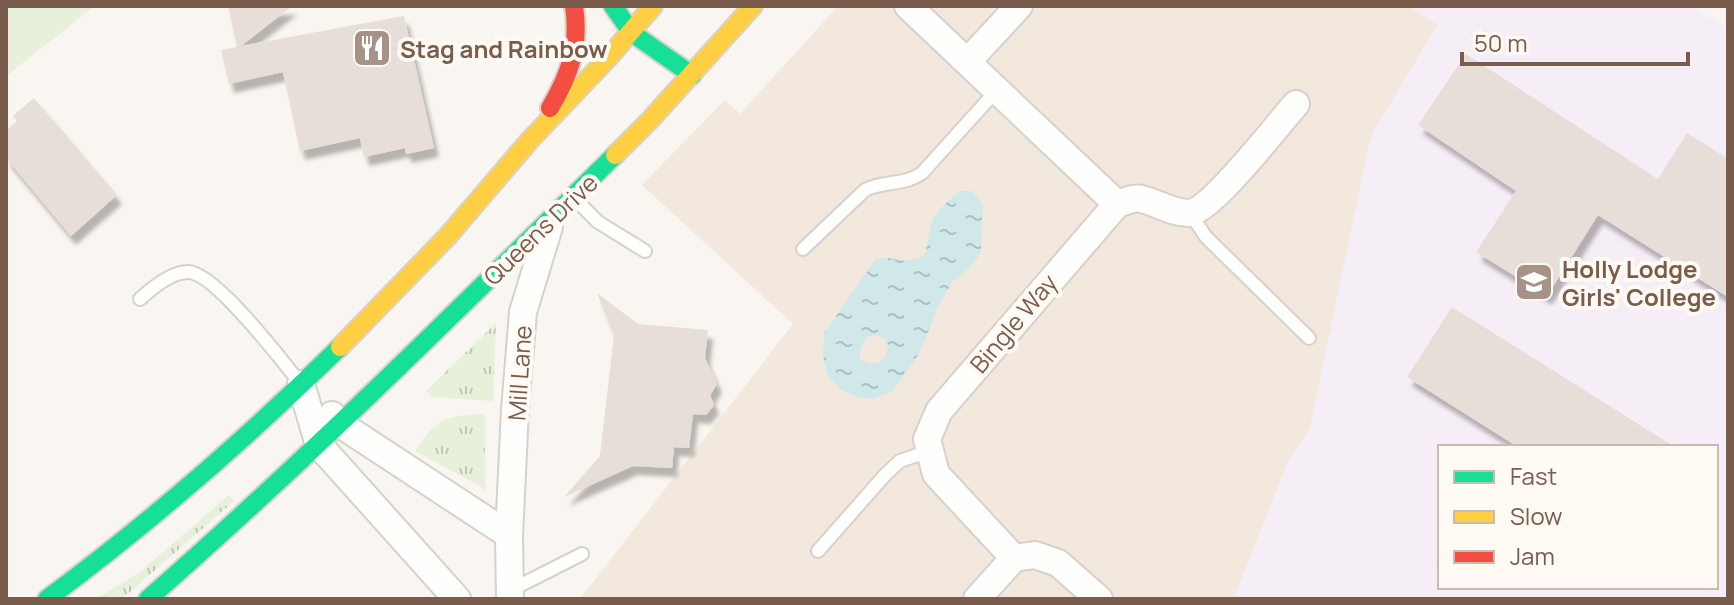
<svg xmlns="http://www.w3.org/2000/svg" width="1734" height="605" viewBox="0 0 1734 605" font-family="Manrope,sans-serif">
<defs>
<pattern id="grass-tufts" width="24" height="20" patternUnits="userSpaceOnUse" patternTransform="scale(2)"><rect width="24" height="20" fill="#e7f0db"/><path d="M3 7l-1-3M5 7V3M7 7l1-3M15 17l-1-3M17 17v-4M19 17l1-3" fill="none" stroke="#c0c6b4"/></pattern>
<pattern id="water-ripples" width="26" height="14" patternUnits="userSpaceOnUse" patternTransform="scale(2)"><rect width="26" height="14" fill="#d0e8ea"/><path d="M2 4q2-2 4 0t4 0M15 11q2-2 4 0t4 0" fill="none" stroke="#aebfc0"/></pattern>
<filter id="shadow"><feDropShadow dx="5" dy="9" stdDeviation="2" flood-color="#0004"/></filter>
</defs>
<rect width="100%" height="100%" fill="#f9f5f0"/>
<path fill="#f2e8de" d="M838,6H1408L1438,24L1371,136L1310,428L1287,464L1234,599H580L793,324L642,185L725,100L740,114Z"/>
<path fill="#f6eef6" fill-rule="evenodd" d="M1408,6H1692L1728,28V599H1234L1287,464L1310,428L1371,136L1438,25ZM1440,447H1716V587H1440Z"/>
<g fill="url(#grass-tufts)">
<path d="M496,323L493,401L432,397L426,391Z"/>
<path d="M485,414V489L415,451C436,417 448,416 485,414Z"/>
<path d="M229,495L234,501L122,599H96L140,572Z"/>
</g>
<path fill="#e7f0db" d="M6,6H95L6,76Z"/>
<path fill="url(#water-ripples)" fill-rule="evenodd" d="M960,191H972L983,204L981,253L970,267L954,280L940,302L919,354L893,391L873,399L858,397L841,390L827,374L823,356L824,333L876,259C893,254 899,267 924,256C928,245 928,233 932,222C937,209 950,200 960,191ZM877,335L885,340C889,350 888,355 880,362L872,364L861,360L859,353L866,337Z"/>
<g fill="#e6ded7" filter="url(#shadow)">
<path d="M228,6H292L241,46L404,16L434,148L406,154L405,148L364,157L360,138L300,151L283,72L229,84L221,50L237,47Z"/>
<path d="M1466,54L1658,179L1687,133L1728,159V297L1598,215L1547,296L1476,252L1516,191L1418,125Z"/>
<path d="M34,98L117,195L71,236L6,158V130L17,121L13,116Z"/>
<path d="M597,293L638,324L708,330L705,358L717,384L710,395L714,405L706,415L693,414L689,448L674,447L672,468L633,466L564,497L600,456L614,335Z"/>
<path d="M1452,307L1675,447H1518L1407,377Z"/>
</g>
<g fill="none" stroke-linecap="round" stroke-linejoin="round">
<defs>
<g id="lane">
<path d="M577,201L598,222L645,251"/>
<path d="M1190,213L1206,237L1309,338"/>
<path d="M803,249L865,190C885,180 904,186 922,173L997,90"/>
<path d="M140,299C152,288 171,272 188,272C214,272 278,356 297,379"/>
<path d="M818,551L885,475L900,461L929,451"/>
<path d="M509,591L582,554"/>
</g>
<g id="street">
<path d="M908,6L1117,204"/>
<path d="M968,61L1019,6"/>
<path d="M301,384L319,445L457,599"/>
<path d="M332,415L340,424L509,535"/>
<path d="M1014,558L1035,555L1058,563L1099,599"/>
<path d="M510,599L509,535L515,410L523,312L549,227"/>
<path d="M977,599L1014,558L936,474L927,439L939,411L1117,204C1124,202 1134,197 1141,199C1156,202 1172,213 1188,213C1211,212 1278,124 1296,104"/>
</g>
<g id="fast">
<path d="M613,6L632,33L692,75"/>
<path d="M47,599C151,522 247,438 340,347"/>
<path d="M148,599C310,457 462,306 615,155"/>
</g>
<g id="slow">
<path d="M615,155L651,119L753,6"/>
<path d="M340,347L447,237L530,140L608,58L653,6"/>
</g>
<path id="jam" d="M550,108C570,74 580,46 574,6"/>
</defs>
<use href="#lane" stroke="#d7d1cb" stroke-width="16"/>
<use href="#street" stroke="#d7d1cb" stroke-width="30"/>
<use href="#fast" stroke="#d9d2cb" stroke-width="22"/>
<use href="#slow" stroke="#d9d2cb" stroke-width="22"/>
<use href="#jam" stroke="#d9d2cb" stroke-width="22"/>
<use href="#lane" stroke="#fefefd" stroke-width="12"/>
<use href="#street" stroke="#fefefd" stroke-width="26"/>
<use href="#fast" stroke="#16e098" stroke-width="18"/>
<use href="#slow" stroke="#ffcf43" stroke-width="18"/>
<use href="#jam" stroke="#f24e42" stroke-width="18"/>
</g>
<defs>
<symbol id="restaurant-square" viewBox="-11 -11 22 22"><rect x="-9" y="-9" width="18" height="18" rx="4" fill="#a69286" stroke="#fffaf3"/><path d="M-5-6h1v4h1v-4h1v4h1v-4h1v5L-1.5 .5V6h-2V.5L-5-1ZM5-6V6H3V1.5H1.5Q1.5-4 5-6Z" fill="#fff"/></symbol>
<symbol id="school-square" viewBox="-11 -11 22 22"><rect x="-9" y="-9" width="18" height="18" rx="4" fill="#a69286" stroke="#fffaf3"/><path d="M0-5L7-2L0 1L-7-2ZM-4 1L0 2.5L4 1V4Q0 6-4 4Z" fill="#fff"/></symbol>
</defs>
<g fill-rule="evenodd">
<use href="#restaurant-square" x="350" y="26" width="44" height="44"/>
<use href="#school-square" x="1512" y="260" width="44" height="44"/>
</g>
<g text-anchor="middle" dominant-baseline="central" stroke-width="8" stroke-linejoin="round" paint-order="stroke">
<g font-size="24" font-weight="bold" fill="#7a5c4d" stroke="#fffaf3" text-anchor="start">
<text x="400" y="48">Stag and Rainbow</text>
<text x="1562" y="268">Holly Lodge<tspan x="1562" dy="28">Girls' College</tspan></text>
</g>
<g font-size="24" fill="#7a5c4d" stroke="#fffaf3">
<text transform="translate(540 229) rotate(-44)">Queens Drive</text>
<text transform="translate(1013 323) rotate(-50)">Bingle Way</text>
<text transform="translate(519 373) rotate(-86)">Mill Lane</text>
</g>
</g>
<rect width="1734" height="605" fill="none" stroke="#7a5c4d" stroke-width="16"/>
<rect x="1438" y="445" width="280" height="144" fill="#fffaf3" stroke="#cabbb1" stroke-width="2"/>
<rect x="1454" y="471" width="40" height="12" fill="#16e098" stroke="#cabbb1" stroke-width="2"/>
<text x="1510" y="485" font-size="24" fill="#7a5c4d">Fast</text>
<rect x="1454" y="511" width="40" height="12" fill="#ffcf43" stroke="#cabbb1" stroke-width="2"/>
<text x="1510" y="525" font-size="24" fill="#7a5c4d">Slow</text>
<rect x="1454" y="551" width="40" height="12" fill="#f24e42" stroke="#cabbb1" stroke-width="2"/>
<text x="1510" y="565" font-size="24" fill="#7a5c4d">Jam</text>
<path d="M1462 52v12h226v-12" fill="none" stroke="#7a5c4d" stroke-width="4"/>
<text x="1474" y="52" font-size="24" fill="#7a5c4d" stroke="#fffaf3" stroke-width="6" paint-order="stroke">50 m</text>
</svg>
